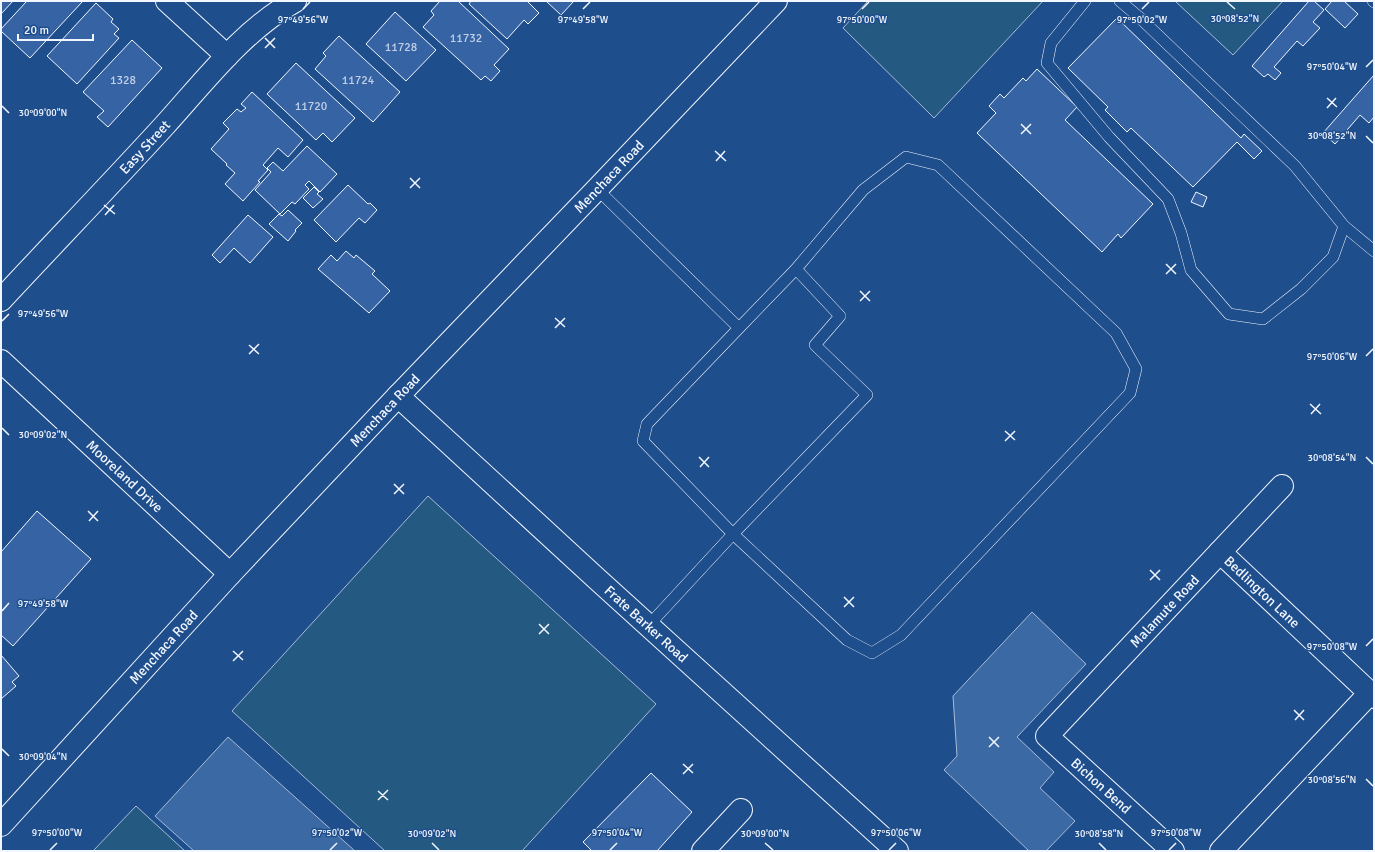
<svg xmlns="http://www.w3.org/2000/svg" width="1375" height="852" viewBox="0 0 1375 852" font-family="Signika,sans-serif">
<rect width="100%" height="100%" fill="#1f4e8c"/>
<g fill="#245a82" stroke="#a8bbd7">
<path d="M868,1H1043L934,118L843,28Z"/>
<path d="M1175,1H1283L1233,55Z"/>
<path d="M428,496L656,704L522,851H385L232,711Z"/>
<path d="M136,806L185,851H93Z"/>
</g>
<g fill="#3b69a3" stroke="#a8bbd7">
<path d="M1032,612L1086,664L1017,737L1054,772L1040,788L1075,821L1046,851H1029L944,770L957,756L953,696Z"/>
<path d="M228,737L355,851H194L155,816Z"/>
</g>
<g fill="#3563a3" stroke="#f2f6ff">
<path d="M1,1H13L1,14Z"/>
<path d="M27,1H83L30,58L1,31V29Z"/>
<path d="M440,1H458L509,49L494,65L500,71L491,81L485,76L481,80L423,27L434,15L431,11Z"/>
<path d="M471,1H527L539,13L528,24L524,20L507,39L469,4Z"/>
<path d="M546,1H574L561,15Z"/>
<path d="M1309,1H1314L1324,10L1313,22L1320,28L1303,46L1297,41L1274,67L1281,73L1275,80L1268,74L1264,77L1252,66Z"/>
<path d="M1332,1H1344L1358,14L1345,28L1325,9Z"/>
<path d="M96,3L113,19L111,22L119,29L114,34L119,38L77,84L47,56Z"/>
<path d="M395,12L436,50L406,81L366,44Z"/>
<path d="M1117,18L1241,138L1244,134L1262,151L1254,159L1237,142L1193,187L1131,128L1127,132L1105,110L1108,107L1068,68Z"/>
<path d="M339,36L400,92L373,122L315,69L326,56L323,53Z"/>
<path d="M132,40L162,68L108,127L97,117L104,111L83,92Z"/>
<path d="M296,63L355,118L332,142L323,133L316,140L267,94Z"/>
<path d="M1037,69L1077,107L1065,120L1153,204L1121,238L1118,234L1102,252L977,133L996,113L989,106L1000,94L1004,98L1023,78L1026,81Z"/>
<path d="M1374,75V117L1369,123L1360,115L1335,144L1323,133Z"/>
<path d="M252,92L303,140L288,157L278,148L263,165L268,170L258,181L260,182L243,201L225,184L235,173L226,165L227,164L211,149L229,129L223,123L237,109L241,112L246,108L241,104Z"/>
<path d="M307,146L337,174L320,192L309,181L305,185L309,189L295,204L292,202L280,214L255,190L271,172L267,168L273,162L283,171Z"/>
<path d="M348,185L368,204L370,203L377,210L365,223L359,218L336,242L314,220Z"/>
<path d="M314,187L319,192L317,194L323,199L313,208L303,198Z"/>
<path d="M1196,192L1207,197L1203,207L1191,202Z"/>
<path d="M288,210L302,223L295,230L296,231L288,241L269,224L279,214L282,216Z"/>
<path d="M248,215L273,237L250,263L234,248L220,263L212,255Z"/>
<path d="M346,251L354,258L356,255L375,271L372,274L390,291L369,313L318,269L331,255L337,261Z"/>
<path d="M37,511L91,559L13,646L1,635V552Z"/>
<path d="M1,655L19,676L12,682L16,686L1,699Z"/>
<path d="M651,773L692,812L657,851H592L583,842Z"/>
</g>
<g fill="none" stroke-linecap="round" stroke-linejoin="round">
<defs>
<g id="service">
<path d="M1085,1L1051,43L1047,63L1109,137L1168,199L1181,233L1191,270L1229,314L1263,319L1301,289L1333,257L1344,226L1295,166L1140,18L1120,1"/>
<path d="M1373,1L1374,2"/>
<path d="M597,189L739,328L647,424L643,441L733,534L648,626"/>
<path d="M1344,226L1374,251"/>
<path d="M739,328L796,269L863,190L906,157L938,165L1116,333L1136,369L1130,393L901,635L872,653L847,640L733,534L867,395L815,345L840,316L796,269"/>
</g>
<g id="minor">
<path d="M167,1L227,56"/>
<path id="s1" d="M1,300C55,242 110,185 164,126C204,82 242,31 295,1"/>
<path id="s2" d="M1,361L230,574"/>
<path id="s3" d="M1220,552L1374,697"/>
<path d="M703,851L741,810"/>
<path id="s4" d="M1173,851L1047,736L1282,486"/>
<path d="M1221,851L1370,693"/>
</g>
<g id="tertiary">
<path id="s5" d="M398,396L597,579L897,851"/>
</g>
<g id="secondary">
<path id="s6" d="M1,825L230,574L398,396L597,189L776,1"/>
</g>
</defs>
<use href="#service" stroke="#f2f6ff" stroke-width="12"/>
<use href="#minor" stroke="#f2f6ff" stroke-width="24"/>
<use href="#tertiary" stroke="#f2f6ff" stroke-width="24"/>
<use href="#secondary" stroke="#f2f6ff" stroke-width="24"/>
<use href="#service" stroke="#1f4e8c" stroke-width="11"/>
<use href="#minor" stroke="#1f4e8c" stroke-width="22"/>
<use href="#tertiary" stroke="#1f4e8c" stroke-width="22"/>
<use href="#secondary" stroke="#1f4e8c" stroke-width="22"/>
</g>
<path fill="none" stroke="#f2f6ff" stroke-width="1.5" d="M1227,2L1235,9M303,9L310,2M583,9L590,2M862,9L869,2M1142,9L1149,2M265,38L275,48M265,48L275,38M1366,67L1373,60M1327,98L1337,107M2,106L9,113M1327,108L1336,98M1021,124L1031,134M1021,134L1031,124M1366,136L1373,143M715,151L726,161M716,161L725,151M410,178L420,188M410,188L420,178M104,205L115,214M105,215L114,205M1166,264L1176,274M1166,274L1176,264M860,291L870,301M860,301L870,291M555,318L565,327M2,321L9,314M555,328L565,318M249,345L259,354M249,354L259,344M1366,356L1373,349M1310,404L1321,414M1311,414L1320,404M2,428L9,435M1005,431L1015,440M1005,441L1015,431M699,457L709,467M1366,457L1373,464M700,467L709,457M394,484L404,494M394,494L404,484M88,511L98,521M89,521L98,511M1150,570L1160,580M1150,580L1160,570M844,597L854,607M844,607L854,597M2,611L9,603M539,624L549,634M539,634L549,624M1366,646L1373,639M233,651L243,660M233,661L243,651M1294,710L1304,720M1295,720L1304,710M989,737L999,747M989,747L999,737M2,749L9,756M683,764L693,773M683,774L693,764M1366,779L1373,786M378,791L388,800M378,800L388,790M432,843L439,850M765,843L773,850M1099,843L1106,850M50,850L57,843M330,850L337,843M610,850L617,843M889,850L896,843M1169,850L1176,843"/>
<g text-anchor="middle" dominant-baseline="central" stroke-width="3" stroke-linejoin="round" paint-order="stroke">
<g font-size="12" fill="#c3d1e8">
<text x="466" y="38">11732</text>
<text x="401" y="47">11728</text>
<text x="123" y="80">1328</text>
<text x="358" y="80">11724</text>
<text x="311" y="106">11720</text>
</g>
<g font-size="14" fill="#f2f6ff" stroke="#1f4e8c">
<text stroke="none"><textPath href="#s1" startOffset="210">Easy Street</textPath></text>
<text stroke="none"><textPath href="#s6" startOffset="889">Menchaca Road</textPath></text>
<text stroke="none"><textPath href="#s6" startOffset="565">Menchaca Road</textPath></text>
<text stroke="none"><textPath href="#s2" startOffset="169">Mooreland Drive</textPath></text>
<text stroke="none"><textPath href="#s3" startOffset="58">Bedlington Lane</textPath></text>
<text stroke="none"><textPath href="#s4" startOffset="342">Malamute Road</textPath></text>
<text stroke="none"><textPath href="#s5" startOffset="337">Frate Barker Road</textPath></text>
<text stroke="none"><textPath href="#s6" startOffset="241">Menchaca Road</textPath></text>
<text transform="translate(1101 786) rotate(42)">Bichon Bend</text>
</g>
</g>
<g font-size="10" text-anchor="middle" fill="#f2f6ff" stroke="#1f4e8c" stroke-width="3" stroke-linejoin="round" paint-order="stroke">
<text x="1235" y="22">30°08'52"N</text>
<text x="303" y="23">97°49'56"W</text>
<text x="583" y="23">97°49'58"W</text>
<text x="862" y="23">97°50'00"W</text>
<text x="1142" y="23">97°50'02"W</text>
<text x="1332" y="70">97°50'04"W</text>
<text x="43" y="116">30°09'00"N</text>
<text x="1332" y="139">30°08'52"N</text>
<text x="43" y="317">97°49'56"W</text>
<text x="1332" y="360">97°50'06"W</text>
<text x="43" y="438">30°09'02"N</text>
<text x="1332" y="461">30°08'54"N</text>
<text x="43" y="607">97°49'58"W</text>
<text x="1332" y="650">97°50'08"W</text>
<text x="43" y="760">30°09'04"N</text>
<text x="1332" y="783">30°08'56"N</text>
<text x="57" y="836">97°50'00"W</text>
<text x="337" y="836">97°50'02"W</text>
<text x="617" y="836">97°50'04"W</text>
<text x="896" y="836">97°50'06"W</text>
<text x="1176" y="836">97°50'08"W</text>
<text x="432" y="837">30°09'02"N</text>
<text x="765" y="837">30°09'00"N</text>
<text x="1099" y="837">30°08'58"N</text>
</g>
<rect width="1375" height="852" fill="none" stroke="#f2f6ff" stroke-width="4"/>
<path d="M18 34v6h75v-6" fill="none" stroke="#f2f6ff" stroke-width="2"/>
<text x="24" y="34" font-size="12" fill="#f2f6ff" stroke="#1f4e8c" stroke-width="3" paint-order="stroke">20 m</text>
</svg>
